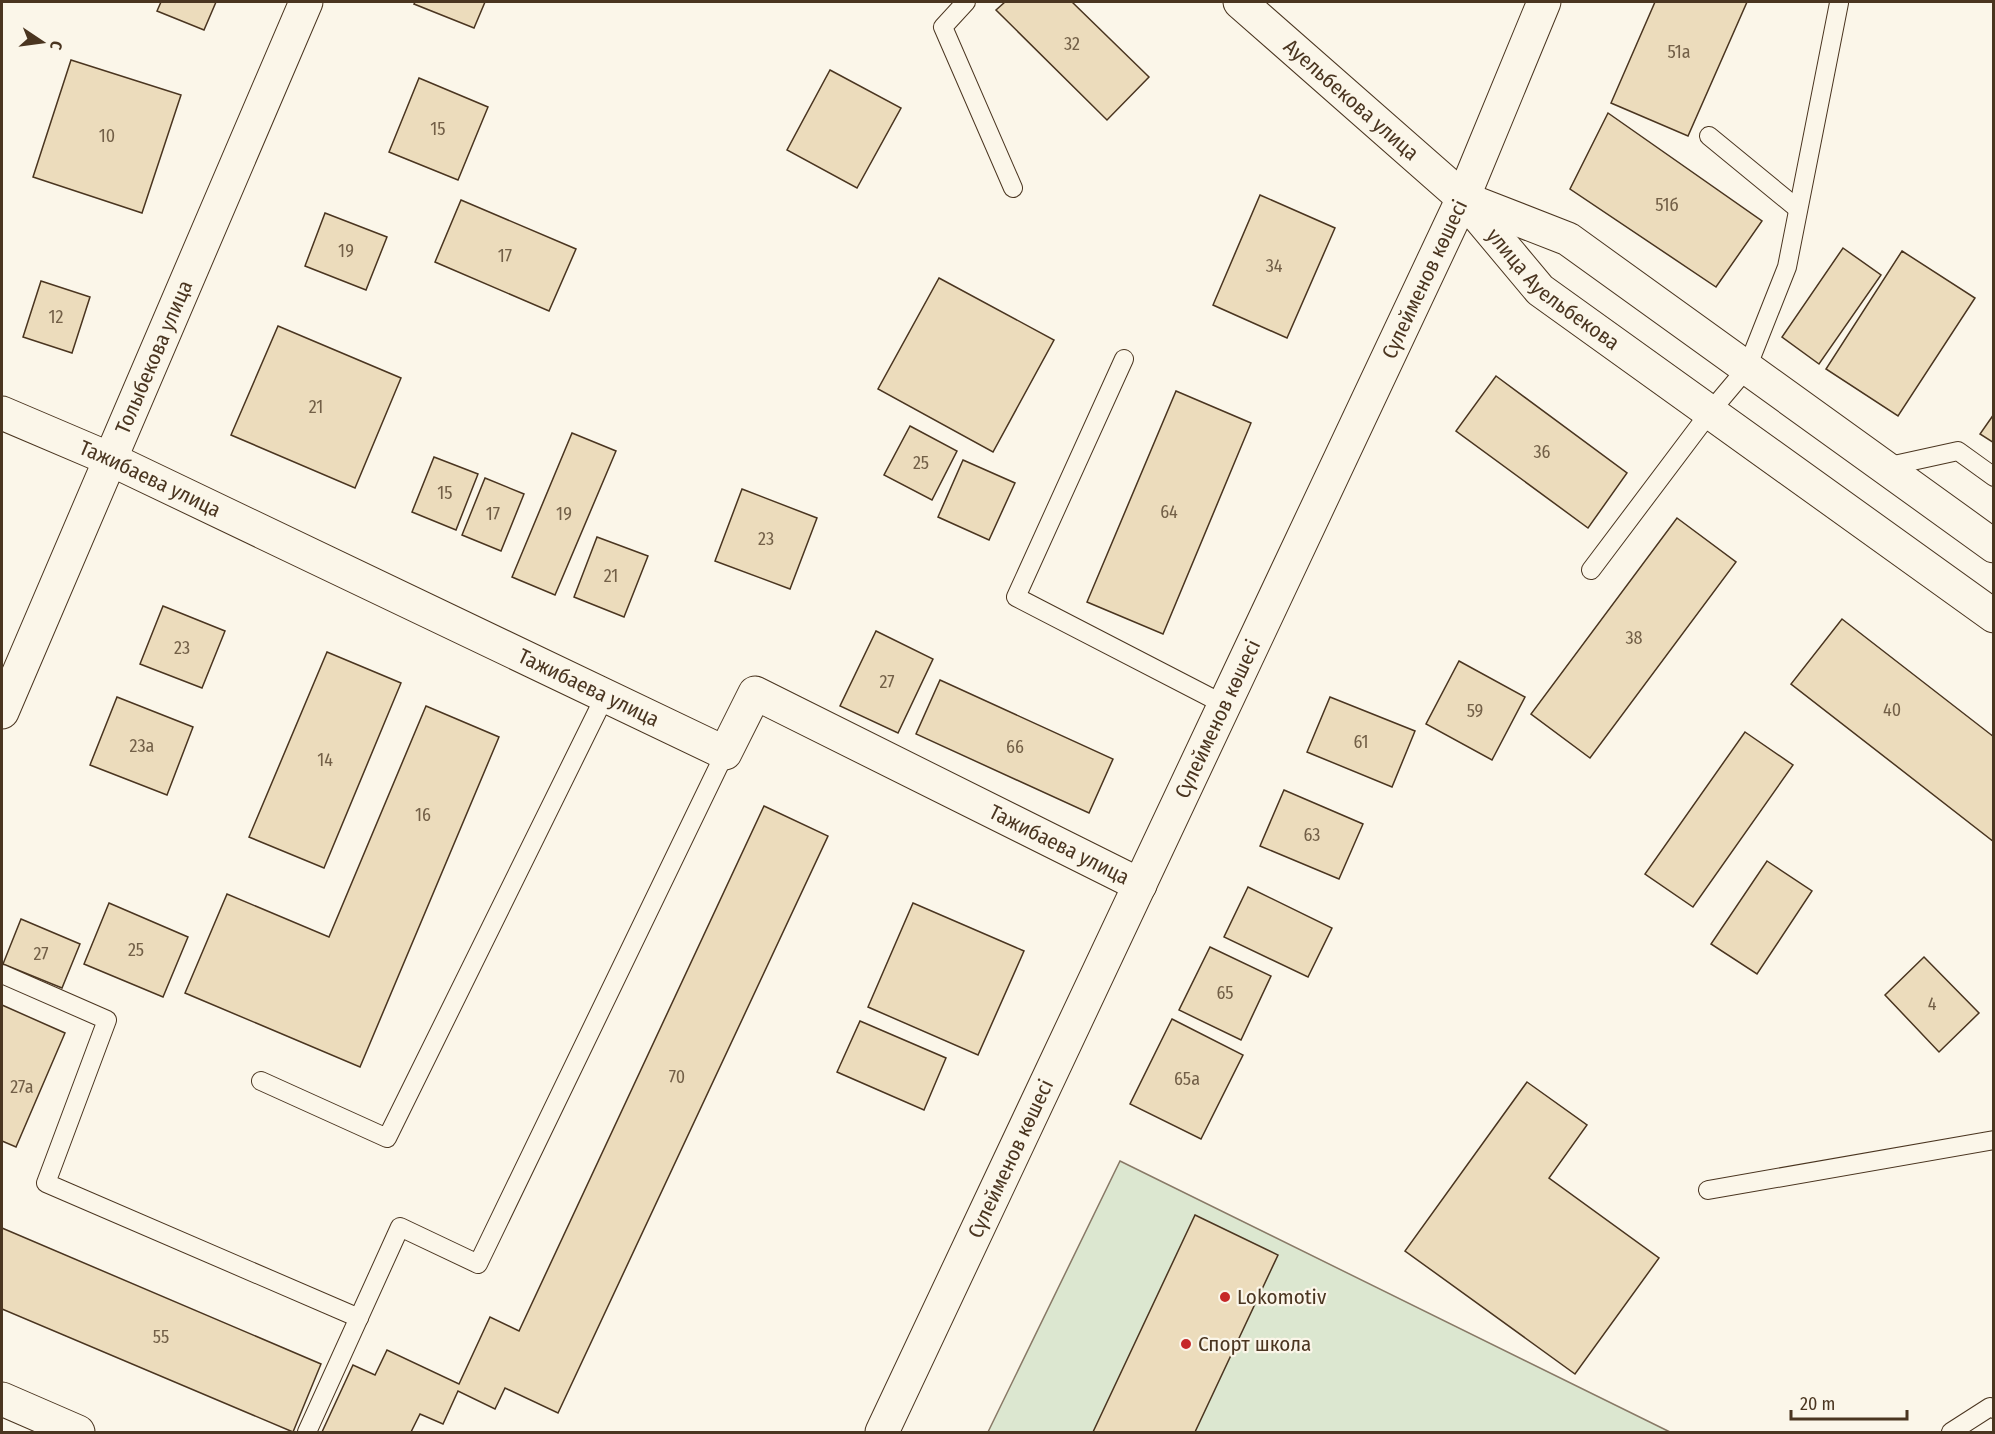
<svg xmlns="http://www.w3.org/2000/svg" width="1995" height="1434" viewBox="0 0 1995 1434" font-family="'Fira Sans Condensed',sans-serif">
<rect width="100%" height="100%" fill="#fbf6e9"/>
<path fill="#dce7d0" stroke="#887966" stroke-width="1.5" d="M1120,1161L1670,1432H988Z"/>
<g fill="#ecdcbc" stroke="#4a3520" stroke-width="1.5">
<path d="M161,2H216L204,30L157,11Z"/>
<path d="M415,2H485L474,28L414,4Z"/>
<path d="M1005,2H1072L1149,77L1107,120L996,10Z"/>
<path d="M1655,2H1747L1688,136L1611,103Z"/>
<path d="M71,60L181,95L142,213L33,177Z"/>
<path d="M830,70L901,108L857,188L787,150Z"/>
<path d="M419,78L488,107L458,180L389,152Z"/>
<path d="M1608,113L1762,221L1716,287L1570,189Z"/>
<path d="M1260,195L1335,228L1287,338L1213,305Z"/>
<path d="M461,200L576,249L549,311L435,262Z"/>
<path d="M325,213L387,237L366,290L305,266Z"/>
<path d="M1843,248L1881,275L1819,364L1782,337Z"/>
<path d="M1902,251L1975,298L1898,416L1826,369Z"/>
<path d="M939,278L1054,340L993,452L878,389Z"/>
<path d="M41,281L90,297L72,353L23,337Z"/>
<path d="M278,326L401,378L355,488L231,435Z"/>
<path d="M1496,376L1627,473L1588,528L1456,431Z"/>
<path d="M1176,391L1251,423L1163,634L1087,602Z"/>
<path d="M1994,414V443L1980,434Z"/>
<path d="M910,426L957,451L932,500L884,475Z"/>
<path d="M572,433L616,451L555,595L512,577Z"/>
<path d="M434,457L478,474L456,530L412,512Z"/>
<path d="M963,460L1015,483L989,540L938,517Z"/>
<path d="M485,478L524,494L501,551L462,535Z"/>
<path d="M742,489L817,518L790,589L715,561Z"/>
<path d="M1677,518L1736,562L1590,758L1531,714Z"/>
<path d="M597,537L648,556L624,617L574,597Z"/>
<path d="M163,606L225,631L202,688L140,664Z"/>
<path d="M1842,619L1994,737V842L1791,684Z"/>
<path d="M876,631L933,659L898,733L840,706Z"/>
<path d="M327,652L401,683L324,868L249,837Z"/>
<path d="M1459,661L1525,697L1492,760L1426,724Z"/>
<path d="M940,680L1113,759L1089,813L916,734Z"/>
<path d="M117,697L193,727L167,795L90,765Z"/>
<path d="M1330,697L1415,731L1392,787L1307,752Z"/>
<path d="M426,706L499,737L360,1067L185,993L227,894L329,937Z"/>
<path d="M1745,732L1793,765L1693,907L1645,874Z"/>
<path d="M1284,790L1363,824L1339,879L1260,846Z"/>
<path d="M764,806L828,836L558,1413L505,1388L495,1409L458,1391L443,1424L420,1414L411,1432H322L353,1365L375,1375L387,1350L459,1384L490,1317L519,1331Z"/>
<path d="M1767,861L1812,891L1757,974L1711,944Z"/>
<path d="M1248,887L1332,928L1308,977L1224,937Z"/>
<path d="M109,903L188,937L163,997L84,964Z"/>
<path d="M913,903L1024,951L978,1055L868,1007Z"/>
<path d="M21,919L80,944L62,988L3,964Z"/>
<path d="M1210,947L1271,976L1241,1040L1179,1010Z"/>
<path d="M1924,957L1979,1013L1939,1052L1885,995Z"/>
<path d="M2,1005L65,1033L16,1147L2,1141Z"/>
<path d="M1172,1019L1243,1055L1201,1139L1130,1104Z"/>
<path d="M860,1021L946,1058L924,1110L837,1072Z"/>
<path d="M1527,1082L1587,1125L1549,1178L1659,1258L1575,1374L1405,1251Z"/>
<path d="M1195,1215L1278,1255L1195,1432H1093Z"/>
<path d="M2,1228L321,1364L293,1432L2,1309Z"/>
</g>
<g fill="none" stroke-linecap="round" stroke-linejoin="round">
<defs>
<g id="service">
<path d="M966,2L943,27L1013,188"/>
<path d="M1709,136L1798,209"/>
<path d="M1124,359L1016,597L1225,705"/>
<path d="M1885,467L1958,451L1994,477"/>
<path d="M1591,570L1710,412L1747,368L1787,267L1839,3"/>
<path d="M2,974L107,1020L46,1183L359,1318"/>
<path d="M261,1081L387,1138L605,696"/>
<path d="M1708,1190L1994,1140"/>
<path d="M307,1432L400,1227L478,1264L725,753"/>
<path d="M1951,1432L1990,1407L1994,1409"/>
</g>
<g id="minor">
<path id="s1" d="M2,413L110,459L725,753L755,693L1140,885"/>
<path d="M2,1399L78,1432"/>
</g>
<g id="tertiary">
<path id="s2" d="M1240,2L1463,198L1540,290L1994,616"/>
<path d="M1468,200L1568,239L1994,546"/>
<path id="s3" d="M2,712L306,2"/>
</g>
<g id="secondary">
<path id="s4" d="M882,1432L1463,198L1544,2"/>
</g>
</defs>
<use href="#service" stroke="#4a3520" stroke-width="20"/>
<use href="#minor" stroke="#4a3520" stroke-width="35"/>
<use href="#tertiary" stroke="#4a3520" stroke-width="35"/>
<use href="#secondary" stroke="#4a3520" stroke-width="35"/>
<use href="#service" stroke="#fbf6e9" stroke-width="18"/>
<use href="#minor" stroke="#fbf6e9" stroke-width="33"/>
<use href="#tertiary" stroke="#fbf6e9" stroke-width="33"/>
<use href="#secondary" stroke="#fbf6e9" stroke-width="33"/>
</g>
<g fill="#c62828" stroke="#fbf6e9" stroke-width="2">
<circle cx="1225" cy="1297" r="6"/>
<circle cx="1186" cy="1344" r="6"/>
</g>
<g text-anchor="middle" dominant-baseline="central" stroke-width="4.5" stroke-linejoin="round" paint-order="stroke">
<g font-size="18" fill="#725f47">
<text x="1072" y="44">32</text>
<text x="1679" y="52">51а</text>
<text x="438" y="129">15</text>
<text x="107" y="136">10</text>
<text x="1667" y="205">51б</text>
<text x="346" y="251">19</text>
<text x="505" y="256">17</text>
<text x="1274" y="266">34</text>
<text x="56" y="317">12</text>
<text x="316" y="407">21</text>
<text x="1542" y="452">36</text>
<text x="921" y="463">25</text>
<text x="445" y="493">15</text>
<text x="1169" y="512">64</text>
<text x="493" y="514">17</text>
<text x="564" y="514">19</text>
<text x="766" y="539">23</text>
<text x="611" y="576">21</text>
<text x="1634" y="638">38</text>
<text x="182" y="648">23</text>
<text x="887" y="682">27</text>
<text x="1892" y="710">40</text>
<text x="1475" y="711">59</text>
<text x="1361" y="742">61</text>
<text x="142" y="746">23а</text>
<text x="1015" y="747">66</text>
<text x="325" y="760">14</text>
<text x="423" y="815">16</text>
<text x="1312" y="835">63</text>
<text x="136" y="950">25</text>
<text x="41" y="954">27</text>
<text x="1225" y="993">65</text>
<text x="1932" y="1004">4</text>
<text x="677" y="1077">70</text>
<text x="1187" y="1079">65а</text>
<text x="22" y="1087">27а</text>
<text x="161" y="1337">55</text>
</g>
<g font-size="21" fill="#4a3520" stroke="#fbf6e9">
<text stroke="none"><textPath href="#s2" startOffset="148">Ауельбекова улица</textPath></text>
<text stroke="none"><textPath href="#s4" startOffset="1274">Сүлейменов көшесі</textPath></text>
<text stroke="none"><textPath href="#s2" startOffset="426">улица Ауельбекова</textPath></text>
<text stroke="none"><textPath href="#s3" startOffset="386">Толыбекова улица</textPath></text>
<text stroke="none"><textPath href="#s1" startOffset="162">Тажибаева улица</textPath></text>
<text stroke="none"><textPath href="#s1" startOffset="648">Тажибаева улица</textPath></text>
<text stroke="none"><textPath href="#s4" startOffset="788">Сүлейменов көшесі</textPath></text>
<text stroke="none"><textPath href="#s1" startOffset="1206">Тажибаева улица</textPath></text>
<text stroke="none"><textPath href="#s4" startOffset="302">Сүлейменов көшесі</textPath></text>
</g>
<g font-size="21" fill="#4a3520" stroke="#fbf6e9" text-anchor="start">
<text x="1237" y="1297">Lokomotiv</text>
<text x="1198" y="1344">Спорт школа</text>
</g>
</g>
<rect width="1995" height="1434" fill="none" stroke="#4a3520" stroke-width="6"/>
<g transform="translate(42 42) rotate(103)" stroke="#fbf6e9" stroke-width="4.5" paint-order="stroke">
<path d="M0-4.5L10 22L0 15L-10 22Z" fill="#4a3520"/>
<text y="-9" font-size="16" font-weight="bold" text-anchor="middle" fill="#4a3520">С</text>
</g>
<path d="M1791 1410v9h116v-9" fill="none" stroke="#4a3520" stroke-width="3"/>
<text x="1800" y="1410" font-size="18" fill="#4a3520" stroke="#fbf6e9" stroke-width="4.5" paint-order="stroke">20 m</text>
</svg>
